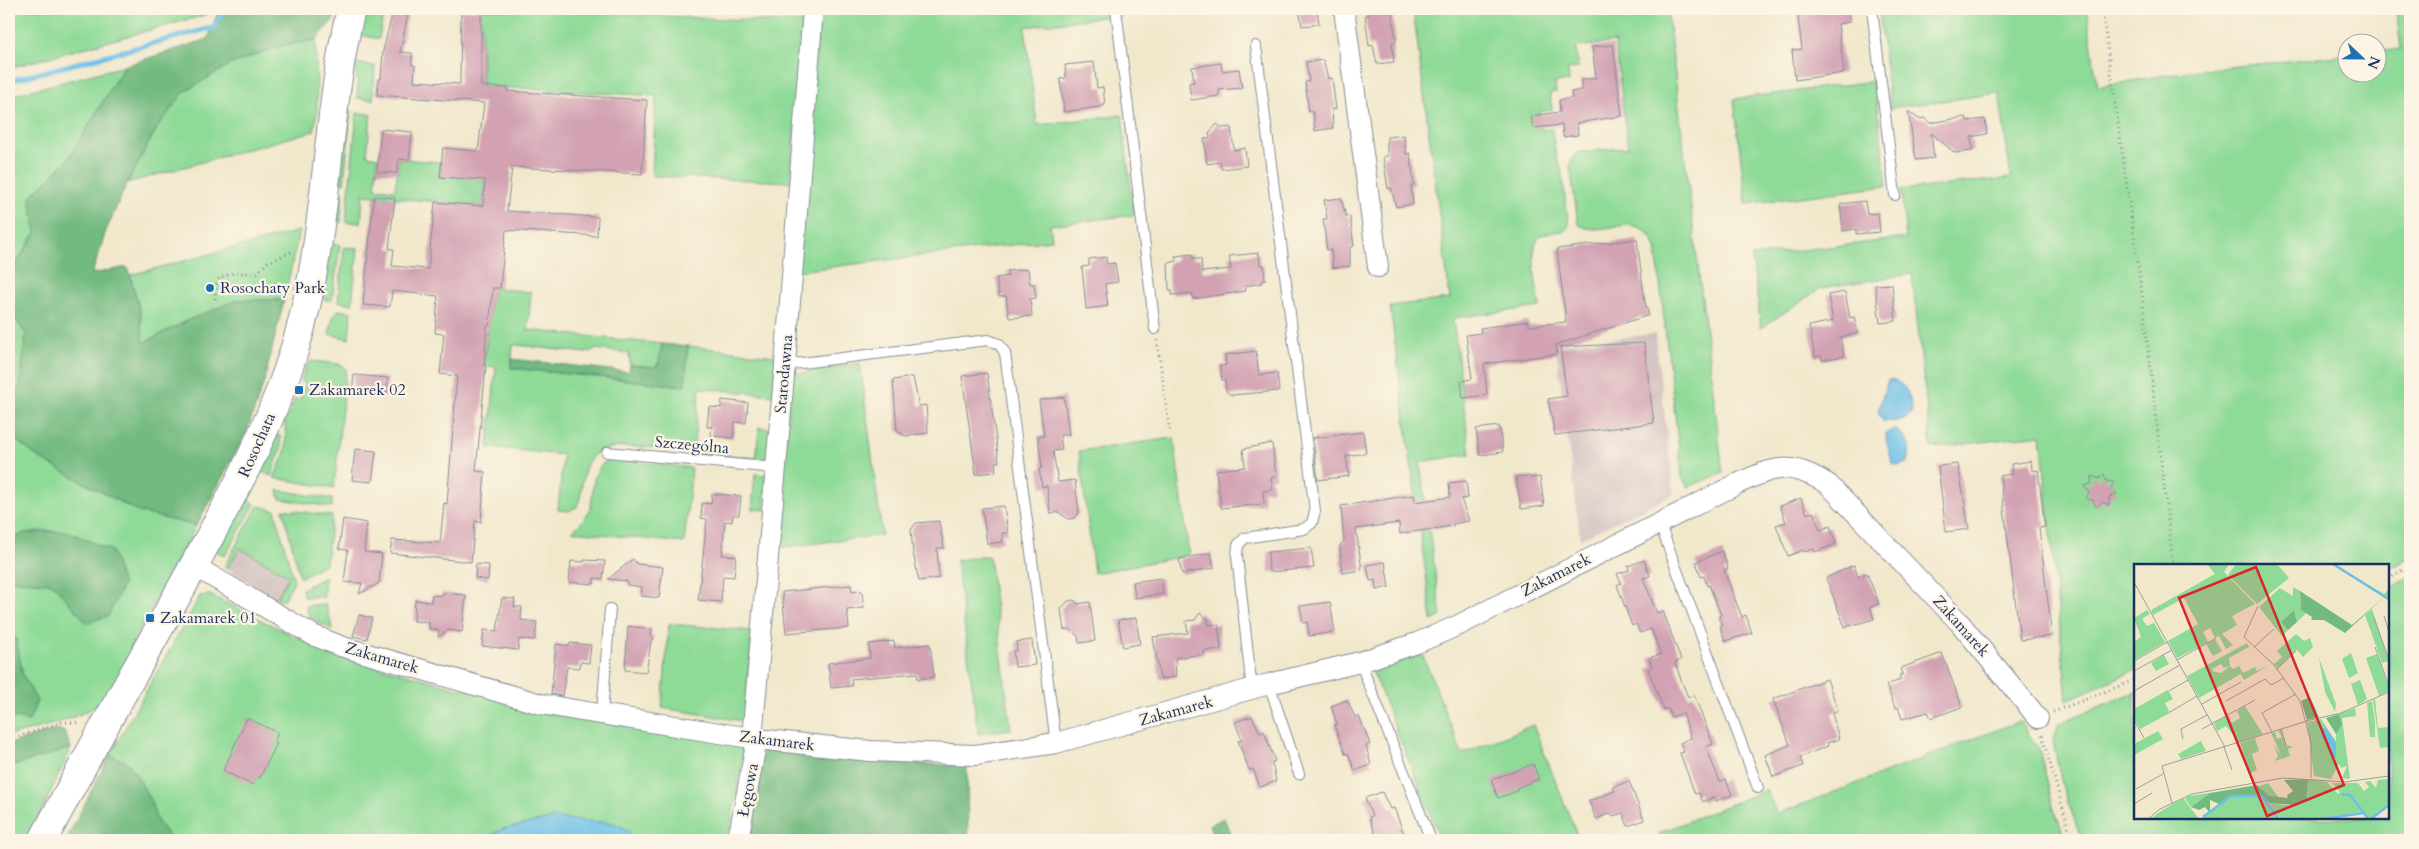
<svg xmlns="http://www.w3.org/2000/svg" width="2419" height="849" viewBox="0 0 2419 849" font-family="Cardo,serif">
<rect width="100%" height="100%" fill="#fcf5e5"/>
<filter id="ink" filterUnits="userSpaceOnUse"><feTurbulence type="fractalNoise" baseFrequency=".02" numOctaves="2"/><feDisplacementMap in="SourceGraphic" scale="10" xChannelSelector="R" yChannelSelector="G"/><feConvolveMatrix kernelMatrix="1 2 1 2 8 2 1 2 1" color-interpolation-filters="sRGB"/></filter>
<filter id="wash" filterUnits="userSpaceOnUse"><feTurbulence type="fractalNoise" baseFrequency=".0096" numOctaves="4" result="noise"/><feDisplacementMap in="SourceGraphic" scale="20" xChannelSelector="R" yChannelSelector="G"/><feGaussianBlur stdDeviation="1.12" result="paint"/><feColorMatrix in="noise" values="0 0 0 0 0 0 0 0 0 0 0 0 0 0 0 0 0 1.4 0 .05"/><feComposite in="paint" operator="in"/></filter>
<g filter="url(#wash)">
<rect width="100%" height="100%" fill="#f1e8cc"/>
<g fill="#d2bfc0">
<path d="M1655,334L1674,494L1580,539L1556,345Z"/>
<path d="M240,547L289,576L276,598L227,569Z"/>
</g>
<g fill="#8eda97" stroke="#54847a">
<path d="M9,9H209L206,15L9,68Z"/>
<path d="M366,9L384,10L379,39L360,35Z"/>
<path d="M481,9H527L803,23L790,182L652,176L656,96L482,86Z"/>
<path d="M851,9H1109L1110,16L1025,27L1037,125L1122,115L1134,215L1050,225L1052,240L798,271L819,14Z"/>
<path d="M1413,9H1667L1723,473L1688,487L1682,477L1656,248C1640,204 1602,241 1578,224L1570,166L1572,158L1576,153L1628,147L1615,42L1576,47L1578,68L1568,70L1569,81L1555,83L1556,92L1550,93L1552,110L1539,112L1541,130L1552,129L1556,157L1561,168L1569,225L1565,231C1558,232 1548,232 1542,235C1526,245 1538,291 1540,307L1453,318L1470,454L1420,462L1441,616L1432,621L1390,306L1450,299Z"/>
<path d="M1879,9H2087L2097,87L2189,71L2346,55V72H2376L2377,52L2401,49L2396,9H2410V557L2388,569V565H2135V670L2067,700L2041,435L1931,448L1912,274L1821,288L1761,328L1752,256L1906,238L1901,190L2011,178L1999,93L1890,108Z"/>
<path d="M316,40L317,112L314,131L127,183L157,128L184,91L231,64L280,46Z"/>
<path d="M354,63L375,66L373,100L357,98L358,85Z"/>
<path d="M124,66L68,160L30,197L36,232L9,274V96Z"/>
<path d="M1874,81L1887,186L1746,204L1734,99Z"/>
<path d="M346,110H351L344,183L334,182Z"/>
<path d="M357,113L371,114L367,155L378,157L375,188L395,190L399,159L441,162L440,176L486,167L483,206L363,195L361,223L346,222Z"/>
<path d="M333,193H343L341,223L329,222Z"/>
<path d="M299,231L284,300H237L193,318L143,343L140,311L130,275Z"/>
<path d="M332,244L340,245L332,300H325L319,296L326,247Z"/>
<path d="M344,247L358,248L352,304L338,301Z"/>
<path d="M493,288L531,292L528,330L662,344L660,362L654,367L630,365L629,353L596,349L586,353L516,345L513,346L511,368L684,386L688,346L776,356L773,395L700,388L693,452L756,458L759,427L771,429L767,462L693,455V452C669,450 606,438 591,458C580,471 584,492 577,507L568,511L558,510L563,455L488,447L496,367L484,366Z"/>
<path d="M338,310L351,312L349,339L329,334L334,314Z"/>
<path d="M9,311L26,333L20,386L9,409Z"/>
<path d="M312,361L339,364L346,369L334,488L274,478L286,449L285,422L295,399L300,400L306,383L301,381L306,366Z"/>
<path d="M860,363L882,535L777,548L791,375Z"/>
<path d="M273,434L280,436L281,449L271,476L259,470Z"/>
<path d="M9,435L42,460L139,512L196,526L130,647L135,650C128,663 122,676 114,688C93,719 42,726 9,736V712L13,718L37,701L23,676L16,638H9V578L18,581L52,583L87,623L112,551C75,535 47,520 9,541Z"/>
<path d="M1174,438L1189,555L1094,573L1079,451Z"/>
<path d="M610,459L692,468L684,543L572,531C579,524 587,518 590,509C595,490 589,469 610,459Z"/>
<path d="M755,474L767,475L764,510L752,509Z"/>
<path d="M278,490L332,499V507L280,499Z"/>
<path d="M246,499L255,504L225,556L213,549L241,501Z"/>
<path d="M258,506L275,510L294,582L282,601L276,598L289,576L240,548L227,569L224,567Z"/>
<path d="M283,509L332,516L326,563L300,578Z"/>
<path d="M989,556L1011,729L978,734L956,560Z"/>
<path d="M2410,576V840H2082L2063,789L2053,741L2059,723L2135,692V818H2388V590Z"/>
<path d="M325,577L324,597H304L302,589Z"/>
<path d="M210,595L331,654L559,715L745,744L728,840H633L628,830L503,829L481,840H171L156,819L151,802L110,755L200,596Z"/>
<path d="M325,604L333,630L309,617L306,606Z"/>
<path d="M669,624L753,631L743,721L662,708Z"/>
<path d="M1421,651L1462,754L1533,725L1579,840H1441L1371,668Z"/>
<path d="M2020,721L2039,749L2054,809L2066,840H1662L1659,833L1766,790L1777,814Z"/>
<path d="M71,748L28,840H9V767Z"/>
</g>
<g fill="#72ba80" stroke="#46746f">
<path d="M219,9H337L334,19L316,40L280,46L231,64L184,92L157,128L127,183L106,231L92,274L127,267L140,311L143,343L193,318L237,300H284L264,382L246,434L196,526L139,512L42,460L9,435V409L20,386L26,334L9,311V274L36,233L30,197L68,160L124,66L208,39Z"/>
<path d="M662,344L688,346L685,386L511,368L512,359L629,372L630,365L654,367L658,365Z"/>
<path d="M66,531L112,551L123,585L108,616L87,623L52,583L18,581L9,578V541L24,533Z"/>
<path d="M9,638H16L23,676L37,701L29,721L13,718L9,712Z"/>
<path d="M58,729L65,732L71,748L9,767V744Z"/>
<path d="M763,749L877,762L967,766L968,840H748Z"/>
<path d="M110,755L128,763L139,779L151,802L156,819L171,840H66Z"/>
<path d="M1224,818L1233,840H1215L1209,825Z"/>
</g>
<g fill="#6cc0e8" stroke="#4478a3">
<path d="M1888,380C1906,380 1912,399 1912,413C1902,422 1895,422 1883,421L1878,411Z"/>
<path d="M1895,429C1908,438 1912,446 1908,462L1899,466L1892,464C1891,454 1885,443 1886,433Z"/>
<path d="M554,818L613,823L628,830L633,840H481L503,829Z"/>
</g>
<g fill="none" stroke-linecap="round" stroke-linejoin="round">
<path stroke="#6cc0e8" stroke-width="5" d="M9,81L215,27L223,9"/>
</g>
<g id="blocks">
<g fill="#d2a2b3">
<path d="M1299,9H1317L1319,24L1302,26Z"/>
<path d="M1368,9H1387L1388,12H1392L1396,42L1392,43L1394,62L1377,64L1373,45L1369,46L1365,15H1369Z"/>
<path d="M1797,9H1848L1850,22L1838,24L1844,73L1795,80L1792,50L1802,49Z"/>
<path d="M461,10H481V86L508,88L507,91L647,100L642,174L512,167L507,211L598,217L597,236L506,230L500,288H493L489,326H487L484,366H486L476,471L485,472L481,522L475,521L471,562L390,553L392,540L440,543L444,503L447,504L457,376L440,374L444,334L435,333L438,296L392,291L390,307L363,305L374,196L395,198L389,249H394L392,266L428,269L435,202L483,206L485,180L440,177L443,148L478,151L484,103L377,95L378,79H381L383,51L393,11L408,14L400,52L412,53V65H415L414,81L460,84Z"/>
<path d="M1613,45L1622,116L1577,123L1578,135L1563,137L1562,125L1533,128L1531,116L1560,112L1559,100L1572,98L1571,92L1582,90L1581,80L1596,78L1592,47Z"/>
<path d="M1323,60L1328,79L1332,78L1336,109H1332L1333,128L1315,131L1313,112H1309L1305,82L1309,81L1306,62Z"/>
<path d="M1094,62L1097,88L1103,87L1105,105L1099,107L1064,112L1060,79L1066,78L1065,65Z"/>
<path d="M1221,63L1222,71L1239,69L1242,88L1219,90V96L1191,100L1189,83L1194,82L1192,67Z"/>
<path d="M1908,111L1919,119L1924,118L1930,123L1966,117L1967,121L1985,119L1987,134L1971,137L1973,151L1955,153L1931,133L1934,158L1916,160Z"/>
<path d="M1217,124L1222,128L1231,127L1234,150L1245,148L1247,166L1221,169L1220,162L1207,164L1204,139L1210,138L1209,133Z"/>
<path d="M381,129L412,132L409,160L399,159L397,173L377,172Z"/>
<path d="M1404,135L1406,154L1410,153L1414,185L1411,186L1413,204L1396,207L1391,188L1388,189L1383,157L1387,156V137Z"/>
<path d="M1341,198L1346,217L1350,216L1354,246L1350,247V266L1333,268L1331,250H1327L1323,219H1327L1324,200Z"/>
<path d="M1865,201L1867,214L1878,213L1880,232L1856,234V229L1843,231L1840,204Z"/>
<path d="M1637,239L1645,303L1649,315L1556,345L1557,354L1484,364L1487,395L1463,398L1461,381L1472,379L1466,335L1481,333L1480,328L1515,323L1528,321L1529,326L1566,322L1557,249Z"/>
<path d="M1259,253L1260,265H1264L1265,280L1262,281V283L1245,286L1246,291L1193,299L1192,293L1172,295V290H1169L1168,263L1177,261L1175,256L1192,254L1193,259H1201L1202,272L1231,269L1229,256Z"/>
<path d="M1106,257L1107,264L1115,263L1118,282L1105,284L1108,306L1086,309L1082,267L1089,266V259Z"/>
<path d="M1028,269L1030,284H1034L1036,298L1030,299L1032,316L1009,318L1006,296L999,297L996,278L1008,276L1007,271Z"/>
<path d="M1892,284L1896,321L1880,323L1875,285Z"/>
<path d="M1845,292L1850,318L1854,317L1858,333L1840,337L1844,356L1822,360L1821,356L1815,357L1809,326L1833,321L1828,295Z"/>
<path d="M1644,343L1654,423L1555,435L1548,399L1567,396L1560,347Z"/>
<path d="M1256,351L1259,375L1277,373L1279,391L1231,395L1226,391L1225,380H1222L1220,366L1226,365L1225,355Z"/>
<path d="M987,373L999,462H995L996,472L976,474L962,376Z"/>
<path d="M354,375L388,378L386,397L352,394Z"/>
<path d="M913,377L919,406L926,405L928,433L905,436L897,430L893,380Z"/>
<path d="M1064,397L1069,435H1060L1062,450L1053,451L1058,482L1075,480L1079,513L1075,518L1068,519L1058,512L1050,513L1047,486L1042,487L1039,469L1042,468L1038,436H1044L1039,400Z"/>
<path d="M722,400L748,403L746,423L735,422L733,438L711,436L712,427H707L709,407L721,408Z"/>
<path d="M1499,426L1503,452L1480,455L1476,429Z"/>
<path d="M1363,432L1366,453L1346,456L1349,476L1318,480L1313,438Z"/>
<path d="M1272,443L1276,477L1271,478L1273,490L1263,491L1264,504L1221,508L1216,470L1245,467L1243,449Z"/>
<path d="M355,449L376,451L372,482L352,480Z"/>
<path d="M2031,461L2032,471L2038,470L2045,527L2039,528L2052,636L2020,640L2000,476L2012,474L2011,464Z"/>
<path d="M1958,464L1969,529L1946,532L1938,466Z"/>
<path d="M2104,474L2106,481L2114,482L2111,488L2117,494L2109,497V505L2102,502L2096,507L2093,500L2086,499L2089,492L2084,486L2091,484L2092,476L2099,479Z"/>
<path d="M1528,476L1531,478L1540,477L1544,506L1521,509L1516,477Z"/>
<path d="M1466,481L1468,498L1461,499L1469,521L1453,524V526L1400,534L1399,523L1356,529L1362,570L1342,573L1340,545L1344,541L1341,506L1414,495L1415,502L1450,497L1449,483Z"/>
<path d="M712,494L741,496L739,515H733L732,522L725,521L722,555L736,556L734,577L723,576L721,602L698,600L707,519L701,518L702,503L711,504Z"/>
<path d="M1801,498L1807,514L1813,512L1820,530L1830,526L1836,544L1815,552L1814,549L1804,552L1803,550L1788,556L1776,525L1786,522L1780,506Z"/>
<path d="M1004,506L1008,533H1002L1003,542L987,544L982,508Z"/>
<path d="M343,519L367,523L364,552L382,554L379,583L359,594L362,583L344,582L348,550L339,549Z"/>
<path d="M939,521L944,548H937L939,578L919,581L913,553L911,530L916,523Z"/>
<path d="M1311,548L1314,568L1269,572L1268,552Z"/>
<path d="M1722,551L1728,569L1724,570L1733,594L1742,617L1746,615L1752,633L1725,641L1720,627L1722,626L1719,616L1721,615L1709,585L1707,586L1704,576L1701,577L1696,562Z"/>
<path d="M1211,553L1214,568L1182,574L1179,559Z"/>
<path d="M633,559L637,564L663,567L659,598L641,596L642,587L627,585V581L608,579Z"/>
<path d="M584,560L605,561L603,579L594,578V584L569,582L571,561L584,562Z"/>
<path d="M1644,560L1650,576L1643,578L1657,613L1663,611L1681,660L1675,662L1681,680L1688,697L1694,695L1713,744L1706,747L1720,782L1726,779L1732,795L1716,801L1714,797L1703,802L1699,793L1695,794L1680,753L1684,752L1680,743L1691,738L1683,713L1671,717L1668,708L1664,710L1648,669L1652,667L1649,658L1661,654L1651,629L1640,633L1636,624L1632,626L1617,585L1621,583L1617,574L1629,570L1628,566Z"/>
<path d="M1385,562L1389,587L1376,590L1375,580L1370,581L1367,565Z"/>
<path d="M476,564L489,565L488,580L475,578Z"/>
<path d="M1854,565L1858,577L1867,573L1879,604L1870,607L1874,619L1845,627L1826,578Z"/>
<path d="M1161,578L1163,594L1135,598L1133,582Z"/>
<path d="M851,585L852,592L862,591L864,608L847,610L849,628L786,633L782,592Z"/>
<path d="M442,593L466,595L462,632L448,630L438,637L439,630L429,629V622L414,621L415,600L431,602L432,595L441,596Z"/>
<path d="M502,598L515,599L514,607H522L521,620L537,622L535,640L519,639L518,650L482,646L484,630L497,631Z"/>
<path d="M1074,600L1078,604L1090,602L1095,641L1079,643L1078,636L1069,629L1064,630L1061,609L1068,601Z"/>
<path d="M1330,602L1335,632L1309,636L1307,622L1303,623L1300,606Z"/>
<path d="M1200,613L1208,619L1209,625L1218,624L1221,649L1204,651V654L1175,658L1176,677L1160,679L1153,637L1188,633L1186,621L1195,620Z"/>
<path d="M359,615L372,618L367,639L353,636Z"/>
<path d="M1136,618L1140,644L1123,647L1118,620Z"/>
<path d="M628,626L652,629L651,635L654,639L651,642L646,672L625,670Z"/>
<path d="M1032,640L1035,665L1015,667L1013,651H1017L1016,642Z"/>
<path d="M894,641L895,648L930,644L934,677L918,679L917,673L851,679L852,686L831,688L828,663L870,658L869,644Z"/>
<path d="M570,643L591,645L589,663L580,662L579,668L567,667L562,696L551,694L556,644L570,646Z"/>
<path d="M1942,653L1962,707L1931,718L1928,712L1902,719L1898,707L1895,708L1886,685L1901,680L1899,676L1903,674L1901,668Z"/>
<path d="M1827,679L1838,710L1832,713L1839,739L1827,743L1828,746L1800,757L1803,766L1773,777L1765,755L1790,745L1773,699Z"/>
<path d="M1347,700L1355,717L1359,716L1370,744L1366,746L1371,765L1355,771L1348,753L1345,754L1334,725L1337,724L1331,706Z"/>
<path d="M1252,716L1260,733L1264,731L1275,761L1272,762L1276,781L1260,787L1253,769L1249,770L1238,741L1242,740L1235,722Z"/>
<path d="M247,718L278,733L274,741L277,743L260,778L257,776L253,785L223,771Z"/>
<path d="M1533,764L1539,779L1516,788L1517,791L1498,798L1491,780Z"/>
<path d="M1629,781L1644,820L1628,826L1623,813L1613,816L1611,813L1596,819L1589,801L1615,791L1613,787Z"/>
<path d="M1382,792L1390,809L1394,808L1405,836L1394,840H1377L1369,817L1372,816L1365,798Z"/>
</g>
</g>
</g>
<g filter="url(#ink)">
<use href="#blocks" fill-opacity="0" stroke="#868c95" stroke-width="1"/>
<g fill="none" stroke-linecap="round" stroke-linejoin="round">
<defs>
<g id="lane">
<path d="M1116,9L1155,329"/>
<path d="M1872,9L1895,195"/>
<path d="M785,365L988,340L999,344L1005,353L1056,743"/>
<path d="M607,452L775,468"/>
<path d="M1659,522L1758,788"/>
<path d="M1360,662L1431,840"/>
<path d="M1269,684L1299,774"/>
<path d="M1252,690L1237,556L1238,545L1245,538L1304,529L1312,523L1315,511L1256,46"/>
<path d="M602,714L610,609"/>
</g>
<g id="street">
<path d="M1344,9L1378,267"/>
<path d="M194,566L313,635L340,646L541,704L575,710L757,739L870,751L975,755L1056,743L1269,684L1360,662L1417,643L1459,625L1737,484C1777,466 1789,461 1828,484L1959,622L2038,718"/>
<path d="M752,738L785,365L813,9"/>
<path d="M738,840L757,739"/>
</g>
<path id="secondary" d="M43,840C91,748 143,658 193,567C232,497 270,428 294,351C329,241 324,121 351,9"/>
</defs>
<use href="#lane" stroke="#868c95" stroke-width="12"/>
<use href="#street" stroke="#868c95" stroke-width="22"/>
<use href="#secondary" stroke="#868c95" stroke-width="30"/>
<g stroke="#868c95" stroke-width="3" stroke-dasharray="1 4" stroke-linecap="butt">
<path d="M2102,9L2142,294L2173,565"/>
<path d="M215,299L216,286L219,278L234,273H257L268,262L294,251"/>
<path d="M1157,340L1170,433"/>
<path d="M2388,578L2410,566"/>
<path d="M2053,712L2135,680"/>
<path d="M2042,735L2072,840"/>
<path d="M9,740L62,722L81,723"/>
</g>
<use href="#lane" stroke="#fff" stroke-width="10"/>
<use href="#street" stroke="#fff" stroke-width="20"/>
<use href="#secondary" stroke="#fff" stroke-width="28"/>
</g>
</g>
<g fill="#1f6fb2" stroke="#fcf5e5" stroke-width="2">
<circle cx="210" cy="288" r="5"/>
<rect x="294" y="385" width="10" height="10" rx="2.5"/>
<rect x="145" y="613" width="10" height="10" rx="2.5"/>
</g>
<g text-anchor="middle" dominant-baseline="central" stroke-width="4.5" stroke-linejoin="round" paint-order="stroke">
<g font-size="16" fill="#1b2f5e" stroke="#fcf5e5" text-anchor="start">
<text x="220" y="288">Rosochaty Park</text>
<text x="309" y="390">Zakamarek 02</text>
<text x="160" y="618">Zakamarek 01</text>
</g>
<g font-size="16" fill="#1b2f5e" stroke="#fcf5e5">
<text transform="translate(784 374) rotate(-85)">Starodawna</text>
<text transform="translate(257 445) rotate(-66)">Rosochata</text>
<text transform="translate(692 445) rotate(5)">Szczególna</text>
<text transform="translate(1556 575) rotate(-27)">Zakamarek</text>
<text transform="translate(1961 626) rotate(48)">Zakamarek</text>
<text transform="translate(382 658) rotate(16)">Zakamarek</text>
<text transform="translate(1176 711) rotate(-15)">Zakamarek</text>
<text transform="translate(777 741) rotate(7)">Zakamarek</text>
<text transform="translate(748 790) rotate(-79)">Łęgowa</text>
</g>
</g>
<g transform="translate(2134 564)">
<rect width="255" height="255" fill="#f1e8cc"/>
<path d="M73,0H95L90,8L121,40L98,52L103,61L88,70L99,81L92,85L85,72L81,74L76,64L69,68L74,78L43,94L34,77L64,60L50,34L19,51L17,46L81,10ZM102,0H143L155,14L123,40L94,11ZM197,0L250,30L255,25V37ZM159,23L166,27L167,46L172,49L163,58L160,46L147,58L154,66L148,72L125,43L146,24L159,32ZM238,45L255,97L248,99L231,51ZM13,46L16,50L8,55L13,62L20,59L31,78L0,96V78L7,73L0,54ZM162,70L170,77L176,74L179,83L169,93L163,86L144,104L140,100L148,93L143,87ZM81,75L88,87L79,92L72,80ZM113,79L115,83L95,94L96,102L90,104L87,100L78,105L80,108L87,109L96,102L99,105L105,102L109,109L121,103L123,107L137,100L110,116L107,110L65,134L53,112ZM217,89L224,109L215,114L208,95ZM243,90L255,124V127L245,132L232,94ZM30,91L35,100L22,107L17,99ZM185,94L202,140L201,148L191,128ZM226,116L233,135L224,141L217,120ZM34,126L39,135L31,139L36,149L6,165L0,154V145ZM241,135L244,164L255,163V183L246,184L239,136ZM238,137L241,158V173H236L233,139ZM111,142L129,170L105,178L92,162L83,167L80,159L94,151L98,159L106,154L103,147ZM221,144L222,152L208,154L216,215L208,214L213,202L207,204L205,200L197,215L180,212L173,158L187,155L202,177V170L207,160L205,150ZM147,166L152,181L159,183L154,185L156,192L141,197L144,192L140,180L148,193L137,169L141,168L143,175L148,173L144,167ZM24,167L29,175L0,191V180ZM121,174L125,187L118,190L123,206L116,209L106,179ZM67,177L72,187L47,195L44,190ZM174,215L193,218L204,230L206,228L198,219H224L230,227L235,223L231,218L236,217L242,224L244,216L255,215V241L236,255L229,248L181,255H147L135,239L158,242L167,236ZM134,219L145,234L135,232L127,225L125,222ZM76,229L57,243L51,235L54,232ZM98,232L127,233L144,255H68ZM49,234L65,255H17L24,249Z" fill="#8eda97"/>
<path d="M166,27L218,61L250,33L211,69L190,56H177L178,53L167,46ZM160,46L163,58L154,66L147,58ZM176,133L185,153L173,156L167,137ZM205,150L208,160L202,170L192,154ZM174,215L172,237L160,241L135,239L129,232H96L85,240L76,236V249L71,243L65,246L57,243L76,229L123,221L135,232L154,234L153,231L159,227L150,216Z" fill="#72ba80"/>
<path d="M187,164H192L202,179V194L198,193L196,182L187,172Z" fill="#6cc0e8"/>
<path fill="none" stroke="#6cc0e8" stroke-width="2.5" d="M199,0L255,35M208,230L216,231L230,249M69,253L97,232H128L145,255M187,255L230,249L234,255M237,255L255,241"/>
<path fill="none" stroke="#9b9ea0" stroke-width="1" d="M0,18L91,183M124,42L110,73L140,101L166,137L177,178V214M250,52L255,68M240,54L255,96M120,83L140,65M241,83L255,122M43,96L82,74M0,97L33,78M143,105L162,87M0,107L38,86M0,127L46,101M35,127L54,116M92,137L131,115L137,121L150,114M68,140L107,118M36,148L63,132M0,156L10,174M172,157L207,149L255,128M68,165L121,136M147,165L152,181M138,168L128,149L162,130M49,175L47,165L73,151M90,183L98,206M2,225L29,210M38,239L28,202L173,157M0,240L18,229M14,255L26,245L58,230L149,214L211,218L255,212"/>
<path fill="#d62828" fill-opacity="0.15" stroke="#d62828" stroke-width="2.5" d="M122,3L210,221L133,252L45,34Z"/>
<rect width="255" height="255" fill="none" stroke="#1b2f5e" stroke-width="2.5"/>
</g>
<rect width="2419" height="849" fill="none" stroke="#fcf5e5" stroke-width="30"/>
<g transform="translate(2362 58) rotate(112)"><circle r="24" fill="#fcf5e5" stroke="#a2a6af"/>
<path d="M0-4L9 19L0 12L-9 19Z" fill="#1f6fb2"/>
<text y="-8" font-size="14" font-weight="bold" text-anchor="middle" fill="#1b2f5e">N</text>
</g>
</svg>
